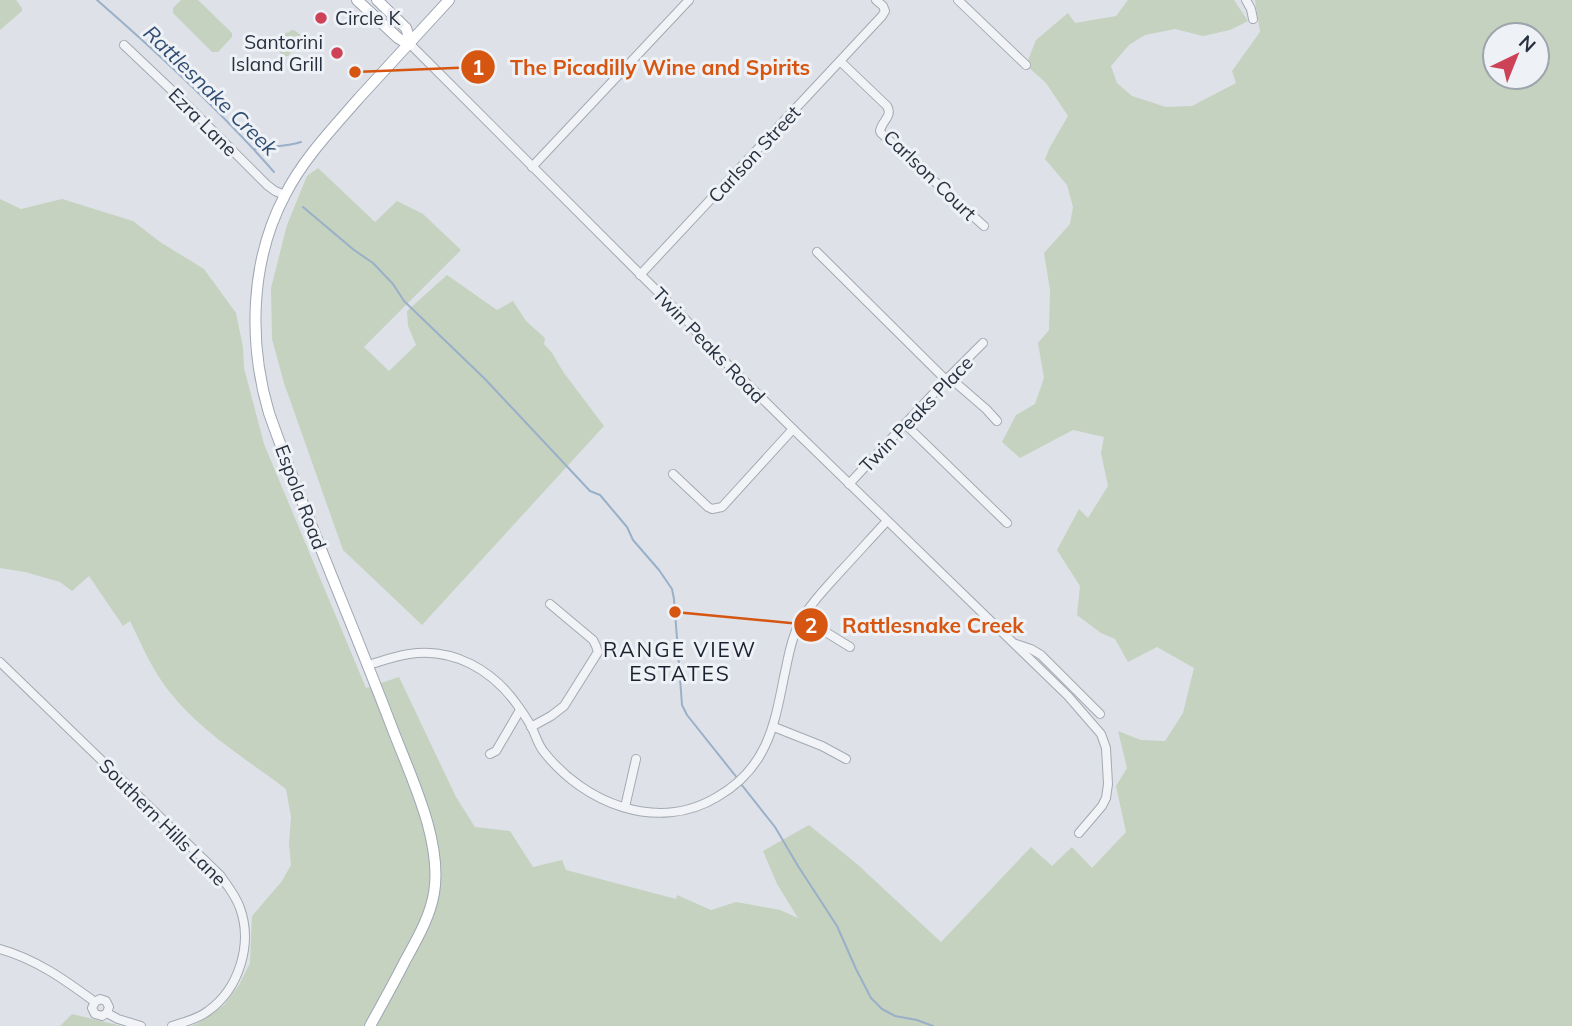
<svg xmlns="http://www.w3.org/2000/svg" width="1572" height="1026" viewBox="0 0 1572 1026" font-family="Mulish,sans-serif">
<rect width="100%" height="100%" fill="#dee2e8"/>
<g fill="#c4d2bf" fill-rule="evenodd">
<path d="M0,0H16L22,8V11L0,30Z"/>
<path d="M181,0H198L232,33V37L218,52H212L173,13V8Z"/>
<path d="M1128,0H1234L1248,21L1230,30L1203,36L1175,29L1145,35L1129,45L1111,66L1117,83L1132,96L1166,107L1192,106L1236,83L1232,71L1260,32L1255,0H1572V1026H191L198,1023L224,1005L239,985L250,963L252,916L282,881L291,865L289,844L291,817L286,789C241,755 188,724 157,674C147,658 139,639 130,621L123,626L89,576L72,591L60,582L25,572L0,568V199L21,209L62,199L133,221L160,242L204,269L236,313L243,347L244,368L264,444L366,688L399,677L456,797L475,827L510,831L533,867L562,860L566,870L676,899L677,895L711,910L736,902L780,910L798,918L777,884L763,851L809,825L857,864L941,942L1031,847L1052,866L1072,847L1092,868L1126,832L1116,786L1127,768L1118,731L1141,740L1165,741L1183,713L1194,668L1157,647L1128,662L1115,639L1101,633L1077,615L1080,586L1057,550L1079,509L1088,518L1108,486L1101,453L1104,437L1073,430L1020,458L1002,442L1016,415L1035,404L1044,378L1038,343L1049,330L1050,290L1044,253L1070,224L1073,207L1067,185L1045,159L1050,147L1068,116L1046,83L1026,65L1036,40L1068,13L1075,23L1116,16ZM1495,35H1537V77H1495Z"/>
<path d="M291,30C296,30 302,35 302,40L288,56H283L276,48L278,41L287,32L288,33Z"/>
<path d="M318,168L375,222L397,201L423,214L461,250L364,347L389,371L416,345L408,326L407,311L447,275L497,310L513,301L526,321L545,338L544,344L552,353L564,373L604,426L422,625L343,550L284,383L272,339L271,288L287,225L307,176Z"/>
<path d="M72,1014L122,1026H60Z"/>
</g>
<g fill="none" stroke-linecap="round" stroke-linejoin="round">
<g stroke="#99b0c8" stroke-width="2">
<path d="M97,0C159,54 220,110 274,172"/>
<path d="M254,149C270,146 285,147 301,142"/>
<path d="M303,207L354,250L373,263L393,284L404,301L485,379L590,491L600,495L627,527L633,540L659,570L672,589L674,599L682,705L687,715L738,779"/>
<path d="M741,784L775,827L798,866L837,926L856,969L871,998L882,1009L895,1016L917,1020L933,1026"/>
</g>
<defs>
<g id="minor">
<path d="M958,0L1026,65"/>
<path d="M1246,0L1251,9L1253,19"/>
<path d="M410,44L689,323L704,341L793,429L1068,696L1101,734L1106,748L1108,784L1106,798L1102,806L1079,833"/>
<path d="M124,45L182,100L267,185L275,191L285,195"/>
<path d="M841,62L887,106C893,117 882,120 880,131L881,133L984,226"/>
<path d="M532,167L689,0"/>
<path d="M817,252L946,380"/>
<path d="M640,275L882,16L885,11L883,6L876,0"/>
<path d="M949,377L986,409L997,421"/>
<path d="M905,424L1007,523"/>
<path d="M673,474L708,507L712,509L722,507L793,429"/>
<path d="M849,484L949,377L983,343"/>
<path d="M803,618L850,647"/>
<path d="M1016,644L1031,649L1041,655L1100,714"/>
<path d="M0,662L220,875C227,885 236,896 240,908C253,944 239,989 208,1011C198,1019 184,1022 172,1026"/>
<path d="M368,665C382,661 395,656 409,654C453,647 493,670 518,706C523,713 528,720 532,728C536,736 538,745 544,752C584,803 657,833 717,797C766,769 774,728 784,677C788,660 790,642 798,626C809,605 825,589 840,572C856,555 871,538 887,521"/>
<path d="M531,727L551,716L564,706L598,652L596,646L593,640L550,604"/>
<path d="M774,727L822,746L846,759"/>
<path d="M490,754L496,751L520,710"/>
<path d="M625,807L636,759"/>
<path d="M0,949C36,959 65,980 95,1002"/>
<path d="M107,1013L109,1007L106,1001L100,999L95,1002L92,1008L95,1014L102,1016L107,1013L118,1019L141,1026"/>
</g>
<g id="major">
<path d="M357,0L398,38L403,41L410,44"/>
<path d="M377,0L406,28L408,34L410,44"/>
<path d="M370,1026C382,1004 394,983 405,961C417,939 430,917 434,893C443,840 409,773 391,725C351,620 306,518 269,413C248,342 250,261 285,195C303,159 333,128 359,98C389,65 419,33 449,0"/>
</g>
</defs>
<use href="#minor" stroke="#a3a9b2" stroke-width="10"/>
<use href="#major" stroke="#9ea6b3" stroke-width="12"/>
<use href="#minor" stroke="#f1f3f6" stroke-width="8"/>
<use href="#major" stroke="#fff" stroke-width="10"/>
</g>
<g fill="#ce4257" stroke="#eef1f5" stroke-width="2.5">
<circle cx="321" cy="18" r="7"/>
<circle cx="337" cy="53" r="7"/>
</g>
<g text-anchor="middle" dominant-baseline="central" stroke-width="6" stroke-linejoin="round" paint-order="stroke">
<g font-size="19" fill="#27303f" stroke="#eef1f5" text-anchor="start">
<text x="335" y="18">Circle K</text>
<text x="323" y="42" text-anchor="end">Santorini<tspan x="323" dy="22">Island Grill</tspan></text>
</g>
<g font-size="19" fill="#27303f" stroke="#eef1f5">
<text transform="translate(203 122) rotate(45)">Ezra Lane</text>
<text transform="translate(754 154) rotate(-47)">Carlson Street</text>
<text transform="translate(930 175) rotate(44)">Carlson Court</text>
<text transform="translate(709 345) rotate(46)">Twin Peaks Road</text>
<text transform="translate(916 414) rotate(-46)">Twin Peaks Place</text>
<text transform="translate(301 497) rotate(69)">Espola Road</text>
<text transform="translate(163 822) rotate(45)">Southern Hills Lane</text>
</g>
<g font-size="21" font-style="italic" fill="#314e72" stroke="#eef1f5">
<text transform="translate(211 90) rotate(44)">Rattlesnake Creek</text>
</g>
<g font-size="21" letter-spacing="2" fill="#1a212f" stroke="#eef1f5">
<text x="680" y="649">RANGE VIEW<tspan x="680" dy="24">ESTATES</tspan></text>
</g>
</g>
<path fill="none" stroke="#d55511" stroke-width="2.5" d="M355 72L478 67M675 612L811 625"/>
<g fill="#d55511" stroke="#eef1f5" stroke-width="2.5">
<circle cx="355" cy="72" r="7"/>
<circle cx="675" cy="612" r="7"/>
<circle cx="478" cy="67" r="18"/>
<circle cx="811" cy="625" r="18"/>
</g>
<g font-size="21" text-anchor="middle" font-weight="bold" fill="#fff">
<text x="478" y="75">1</text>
<text x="811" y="633">2</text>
</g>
<g font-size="21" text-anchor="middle" font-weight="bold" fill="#d55511" stroke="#eef1f5" stroke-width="6" stroke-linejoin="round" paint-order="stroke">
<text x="660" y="75">The Picadilly Wine and Spirits</text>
<text x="933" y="633">Rattlesnake Creek</text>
</g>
<g transform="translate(1516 56) rotate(43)"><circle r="33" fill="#eef1f5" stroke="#9ea4ac" stroke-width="2"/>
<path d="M0-5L12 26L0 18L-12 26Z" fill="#ce4257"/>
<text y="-10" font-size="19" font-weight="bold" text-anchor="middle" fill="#27303f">N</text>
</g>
</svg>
